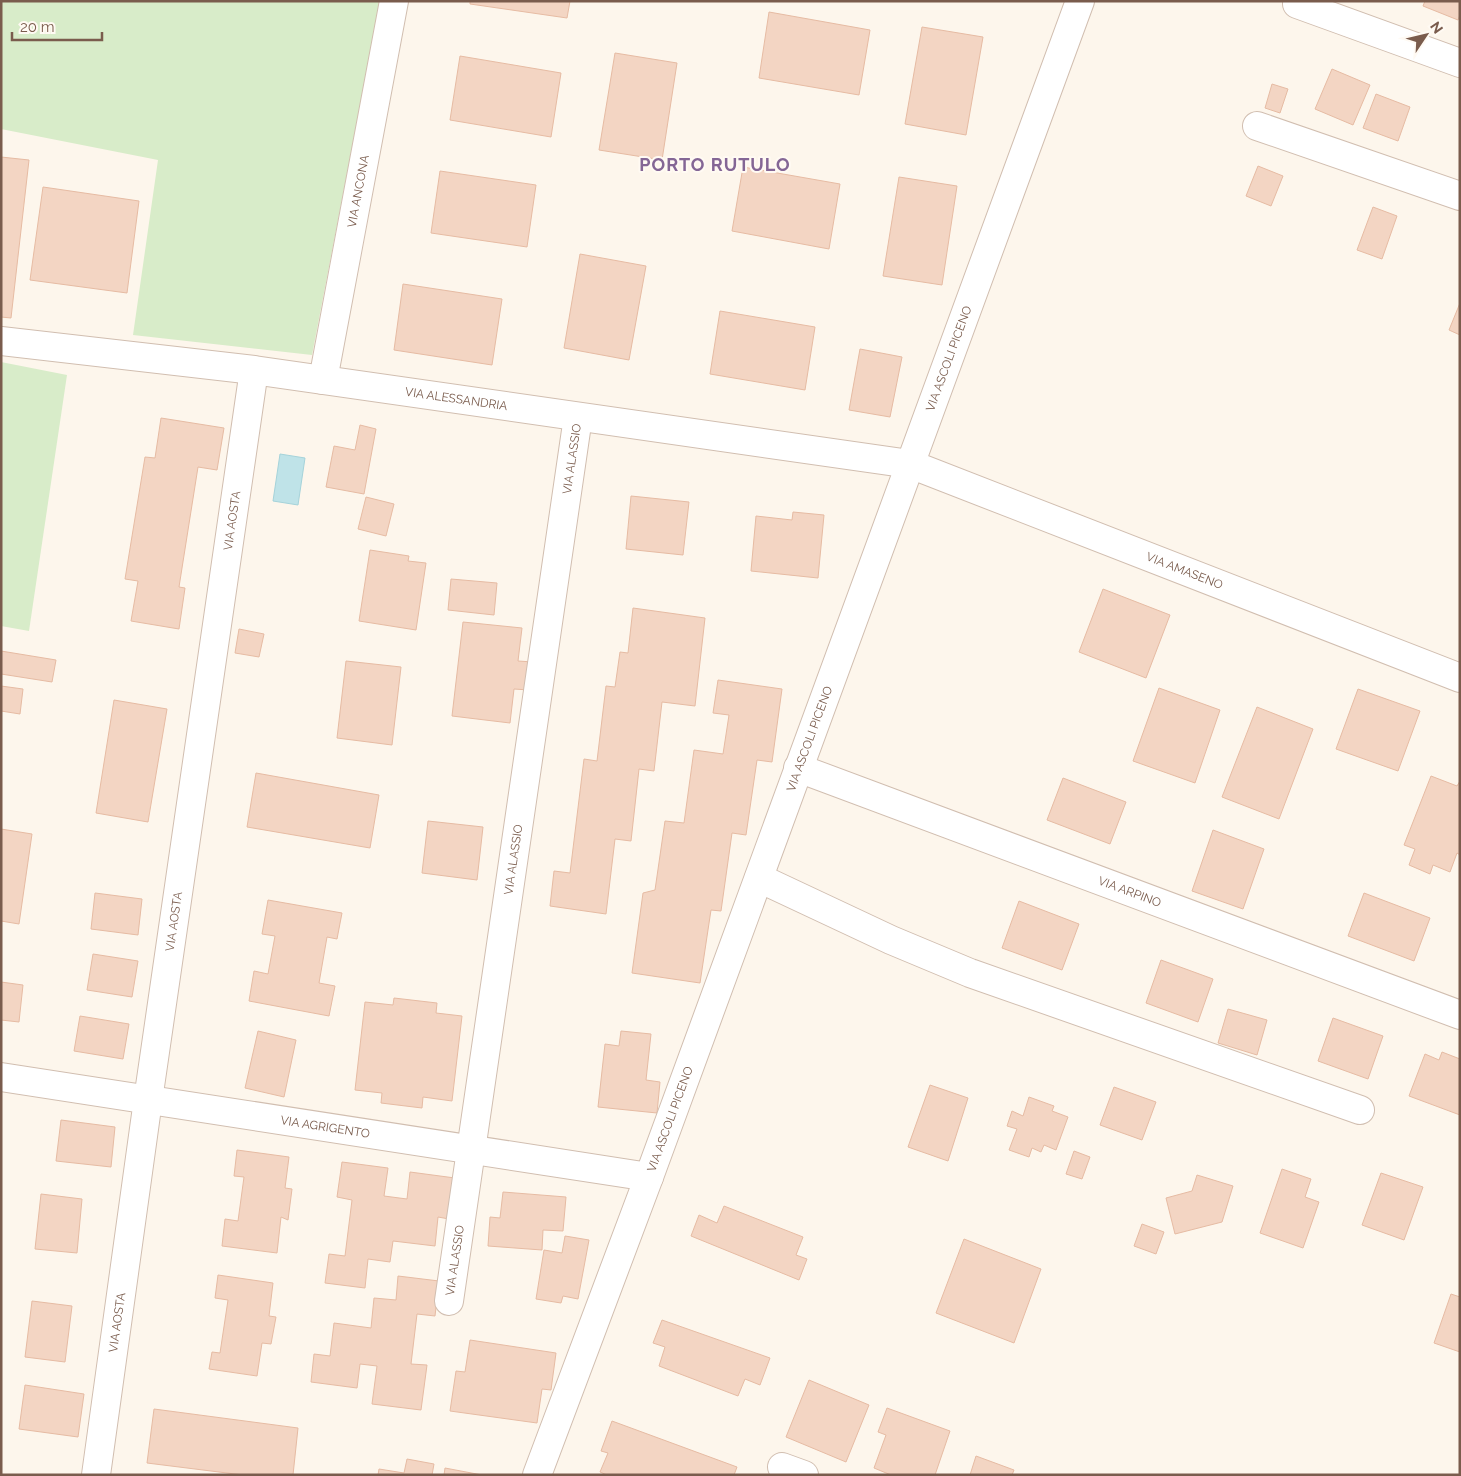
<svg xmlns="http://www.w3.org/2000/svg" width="1461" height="1476" viewBox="0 0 1461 1476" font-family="Raleway,sans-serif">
<rect width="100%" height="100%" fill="#fdf6ec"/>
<g fill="#d8ecc9">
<path d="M1,1H380L312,355L133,335L158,160L1,129Z"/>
<path d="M1,362L67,375L29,631L1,626Z"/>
</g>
<path fill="#bfe3e8" stroke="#a5d3da" d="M280,454L305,458L298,505L273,501Z"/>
<g fill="#f3d5c3" stroke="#e6bba3">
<path d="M470,1H570L567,18L470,4Z"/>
<path d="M1425,1H1460V15L1458,20L1423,6Z"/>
<path d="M769,12L870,30L859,95L759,78Z"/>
<path d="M922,27L983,37L966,135L905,124Z"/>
<path d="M615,53L677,63L662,160L599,150Z"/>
<path d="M460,56L561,73L551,137L450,120Z"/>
<path d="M1332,69L1370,85L1353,125L1315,109Z"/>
<path d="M1272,84L1288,89L1280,113L1265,108Z"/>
<path d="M1376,94L1410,107L1398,141L1363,128Z"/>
<path d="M1,157L29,160L11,318L1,317Z"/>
<path d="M1258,166L1283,176L1271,206L1246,196Z"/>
<path d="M743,167L840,184L829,249L732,231Z"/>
<path d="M440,171L536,185L527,247L431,233Z"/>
<path d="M899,177L957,186L942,285L883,276Z"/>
<path d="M43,187L139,201L127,293L30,280Z"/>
<path d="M1373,207L1397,216L1382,259L1357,250Z"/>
<path d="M580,254L646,266L629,360L564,348Z"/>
<path d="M403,284L502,299L492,365L394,350Z"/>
<path d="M1460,303V335L1449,330Z"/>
<path d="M720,311L815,327L805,390L710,374Z"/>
<path d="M860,349L902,357L890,417L849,410Z"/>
<path d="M161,418L224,428L217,470L198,467L179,587L185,588L179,629L131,621L138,581L125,579L145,457L155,458Z"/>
<path d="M360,425L376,429L364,494L326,487L334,446L355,450Z"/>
<path d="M631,496L689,502L683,555L626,549Z"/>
<path d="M366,497L394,504L386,536L358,529Z"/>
<path d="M793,512L824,515L818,578L751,571L756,516L792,520Z"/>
<path d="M370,550L409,556L408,561L426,563L416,630L359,621Z"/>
<path d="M451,579L497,583L494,615L448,610Z"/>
<path d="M1103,589L1170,615L1146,678L1079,652Z"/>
<path d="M633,608L705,618L695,706L662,702L654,771L639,769L631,841L615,839L606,914L550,906L554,871L570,873L584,759L597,761L606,686L615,687L620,652L628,653Z"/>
<path d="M463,622L522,628L518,661L533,662L529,690L514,689L510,723L452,716Z"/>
<path d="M239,629L264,634L259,657L235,653Z"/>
<path d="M1,651L56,660L52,682L1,674Z"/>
<path d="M346,661L401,667L392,745L337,738Z"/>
<path d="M718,680L782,689L772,762L757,760L746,835L732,833L721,911L711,910L700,983L632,973L643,893L655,890L665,821L684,823L694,750L723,754L729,715L713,713Z"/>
<path d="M1,686L23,689L20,714L1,711Z"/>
<path d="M1159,688L1220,710L1195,783L1133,761Z"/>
<path d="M1358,689L1420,711L1398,771L1336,749Z"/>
<path d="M114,700L167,709L148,822L96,813Z"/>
<path d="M1257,707L1313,729L1279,819L1222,797Z"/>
<path d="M256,773L379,795L370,848L247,827Z"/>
<path d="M1431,776L1457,786L1460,781V855L1457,853L1450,872L1433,865L1430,874L1409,865L1415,849L1404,845Z"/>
<path d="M1063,778L1126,802L1110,844L1047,820Z"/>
<path d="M428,821L483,827L477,880L422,873Z"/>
<path d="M1,829L32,834L19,924L1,921Z"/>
<path d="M1213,830L1264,849L1243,909L1192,891Z"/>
<path d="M95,893L142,899L138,935L91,929Z"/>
<path d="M1364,893L1430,918L1414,961L1348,936Z"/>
<path d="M268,900L342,913L337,939L327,937L319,983L335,986L329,1016L249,1001L254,971L268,974L275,936L262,934Z"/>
<path d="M1019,901L1079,924L1062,970L1002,948Z"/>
<path d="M93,954L138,961L132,997L87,990Z"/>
<path d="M1161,960L1213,979L1198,1022L1146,1003Z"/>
<path d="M1,982L23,985L19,1022L1,1020Z"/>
<path d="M394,998L437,1003L436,1013L462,1016L452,1101L423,1097L422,1108L381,1103L382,1093L355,1090L365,1002L393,1005Z"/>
<path d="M1228,1009L1267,1020L1257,1055L1218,1043Z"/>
<path d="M80,1016L129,1024L123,1059L74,1051Z"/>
<path d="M1333,1018L1383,1036L1368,1079L1318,1061Z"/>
<path d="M258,1031L296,1040L284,1097L245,1088Z"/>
<path d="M621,1031L651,1034L646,1080L660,1082L657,1113L598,1107L605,1044L619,1046Z"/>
<path d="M1442,1052L1460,1059V1115L1409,1096L1425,1054L1439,1060Z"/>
<path d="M930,1085L968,1098L948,1161L908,1147Z"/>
<path d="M1114,1087L1156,1102L1142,1140L1100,1125Z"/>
<path d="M1029,1097L1054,1106L1052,1111L1068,1117L1056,1150L1044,1145L1041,1152L1032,1148L1029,1157L1009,1150L1017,1129L1007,1126L1012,1111L1023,1116Z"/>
<path d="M61,1120L115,1127L111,1167L56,1161Z"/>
<path d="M237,1150L289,1157L285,1188L292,1189L288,1220L281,1217L277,1253L222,1246L225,1219L238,1221L244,1177L234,1176Z"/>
<path d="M1074,1151L1090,1157L1082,1179L1066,1174Z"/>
<path d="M342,1162L388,1168L384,1196L407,1199L410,1172L455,1178L449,1219L438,1217L435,1246L393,1241L390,1262L368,1259L365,1288L325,1283L329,1254L345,1256L352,1200L337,1197Z"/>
<path d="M1282,1169L1311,1179L1305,1197L1319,1202L1303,1248L1260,1233Z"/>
<path d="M1381,1173L1423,1187L1404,1240L1362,1225Z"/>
<path d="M1197,1175L1233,1186L1222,1222L1175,1234L1166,1198L1192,1191Z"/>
<path d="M503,1192L566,1197L563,1231L543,1230L542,1250L488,1246L490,1217L500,1218Z"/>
<path d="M41,1194L82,1199L77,1253L35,1249Z"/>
<path d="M724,1206L803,1237L796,1255L807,1259L799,1280L691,1236L699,1215L717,1223Z"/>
<path d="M1142,1224L1164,1232L1156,1254L1134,1246Z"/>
<path d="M565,1236L589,1240L578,1299L563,1296L561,1303L536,1299L544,1250L562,1253Z"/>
<path d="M964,1239L1041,1269L1014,1343L936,1313Z"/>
<path d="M218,1275L273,1283L269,1316L276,1317L271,1344L262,1343L257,1376L209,1369L212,1352L220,1353L228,1300L215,1298Z"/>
<path d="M398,1276L439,1281L435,1316L417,1314L411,1364L427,1365L421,1410L372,1404L377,1366L360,1364L357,1388L311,1382L314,1354L330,1356L334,1323L371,1328L374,1298L396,1300Z"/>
<path d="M1451,1294L1460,1297V1352L1434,1343Z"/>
<path d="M32,1301L72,1306L65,1362L25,1357Z"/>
<path d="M662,1320L770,1358L760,1385L745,1379L738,1396L659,1366L665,1347L653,1343Z"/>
<path d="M470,1340L556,1353L551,1390L542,1389L537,1423L450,1411L456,1371L465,1372Z"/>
<path d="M809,1380L869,1405L846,1462L786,1437Z"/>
<path d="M25,1385L84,1394L78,1437L19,1429Z"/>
<path d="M887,1408L950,1431L935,1475H891L874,1468L886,1435L878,1432Z"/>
<path d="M154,1409L298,1428L293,1475H243L147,1463Z"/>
<path d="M612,1421L737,1467L734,1475H607L600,1472L608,1453L601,1451Z"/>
<path d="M976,1456L1014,1470L1012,1475H970Z"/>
<path d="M407,1459L434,1464L432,1475H378L379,1469L404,1473Z"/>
<path d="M445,1468L482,1475H444Z"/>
</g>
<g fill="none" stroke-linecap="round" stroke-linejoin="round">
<defs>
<g id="street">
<path d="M1297,4L1460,63"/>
<path d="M1257,126L1460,196"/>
<path id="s1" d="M1,341L254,370L910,464L1460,678"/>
<path id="s2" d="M323,380L394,1"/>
<path id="s3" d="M798,768L1460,1015"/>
<path d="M759,878L891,940L970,973L1360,1110"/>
<path id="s4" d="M1,1077L649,1177"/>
<path id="s5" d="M449,1301L578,417"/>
<path d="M782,1467L804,1475"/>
<path id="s6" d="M96,1475L148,1100L254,370"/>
<path id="s7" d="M537,1475L649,1177L1080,1"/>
</g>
</defs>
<use href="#street" stroke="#d1beb0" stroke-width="30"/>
<use href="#street" stroke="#fff" stroke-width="28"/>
</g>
<g text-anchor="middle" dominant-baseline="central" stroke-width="4" stroke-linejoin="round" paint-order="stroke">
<g font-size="12" fill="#7a5c4d" stroke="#fffaf3">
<text stroke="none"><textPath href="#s2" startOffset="192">VIA ANCONA</textPath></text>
<text stroke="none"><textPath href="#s7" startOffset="1190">VIA ASCOLI PICENO</textPath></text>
<text stroke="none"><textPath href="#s1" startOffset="459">VIA ALESSANDRIA</textPath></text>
<text stroke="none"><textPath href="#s5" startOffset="851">VIA ALASSIO</textPath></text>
<text stroke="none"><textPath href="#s6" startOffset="964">VIA AOSTA</textPath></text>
<text stroke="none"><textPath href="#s1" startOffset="1212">VIA AMASENO</textPath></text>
<text stroke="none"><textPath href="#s7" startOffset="785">VIA ASCOLI PICENO</textPath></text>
<text stroke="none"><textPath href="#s5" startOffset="446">VIA ALASSIO</textPath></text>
<text stroke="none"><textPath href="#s3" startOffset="354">VIA ARPINO</textPath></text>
<text stroke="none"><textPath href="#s6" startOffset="559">VIA AOSTA</textPath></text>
<text stroke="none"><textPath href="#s7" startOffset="380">VIA ASCOLI PICENO</textPath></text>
<text stroke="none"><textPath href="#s4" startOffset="328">VIA AGRIGENTO</textPath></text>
<text stroke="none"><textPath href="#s5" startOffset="41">VIA ALASSIO</textPath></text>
<text stroke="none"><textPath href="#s6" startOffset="154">VIA AOSTA</textPath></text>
</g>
<g font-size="18" font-weight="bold" letter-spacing="1" fill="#846695" stroke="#fffaf3">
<text x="715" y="164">PORTO RUTULO</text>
</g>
</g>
<rect width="1461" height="1476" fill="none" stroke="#7a5c4d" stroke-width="5"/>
<g transform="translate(1426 35) rotate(55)" stroke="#fffaf3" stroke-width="4" paint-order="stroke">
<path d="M0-4L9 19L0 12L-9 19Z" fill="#7a5c4d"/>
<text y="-8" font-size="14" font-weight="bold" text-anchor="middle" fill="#7a5c4d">N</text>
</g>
<path d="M12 32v8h90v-8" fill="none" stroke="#7a5c4d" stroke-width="2.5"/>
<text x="20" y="32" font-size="15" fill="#7a5c4d" stroke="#fffaf3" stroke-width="4" paint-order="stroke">20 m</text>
</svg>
